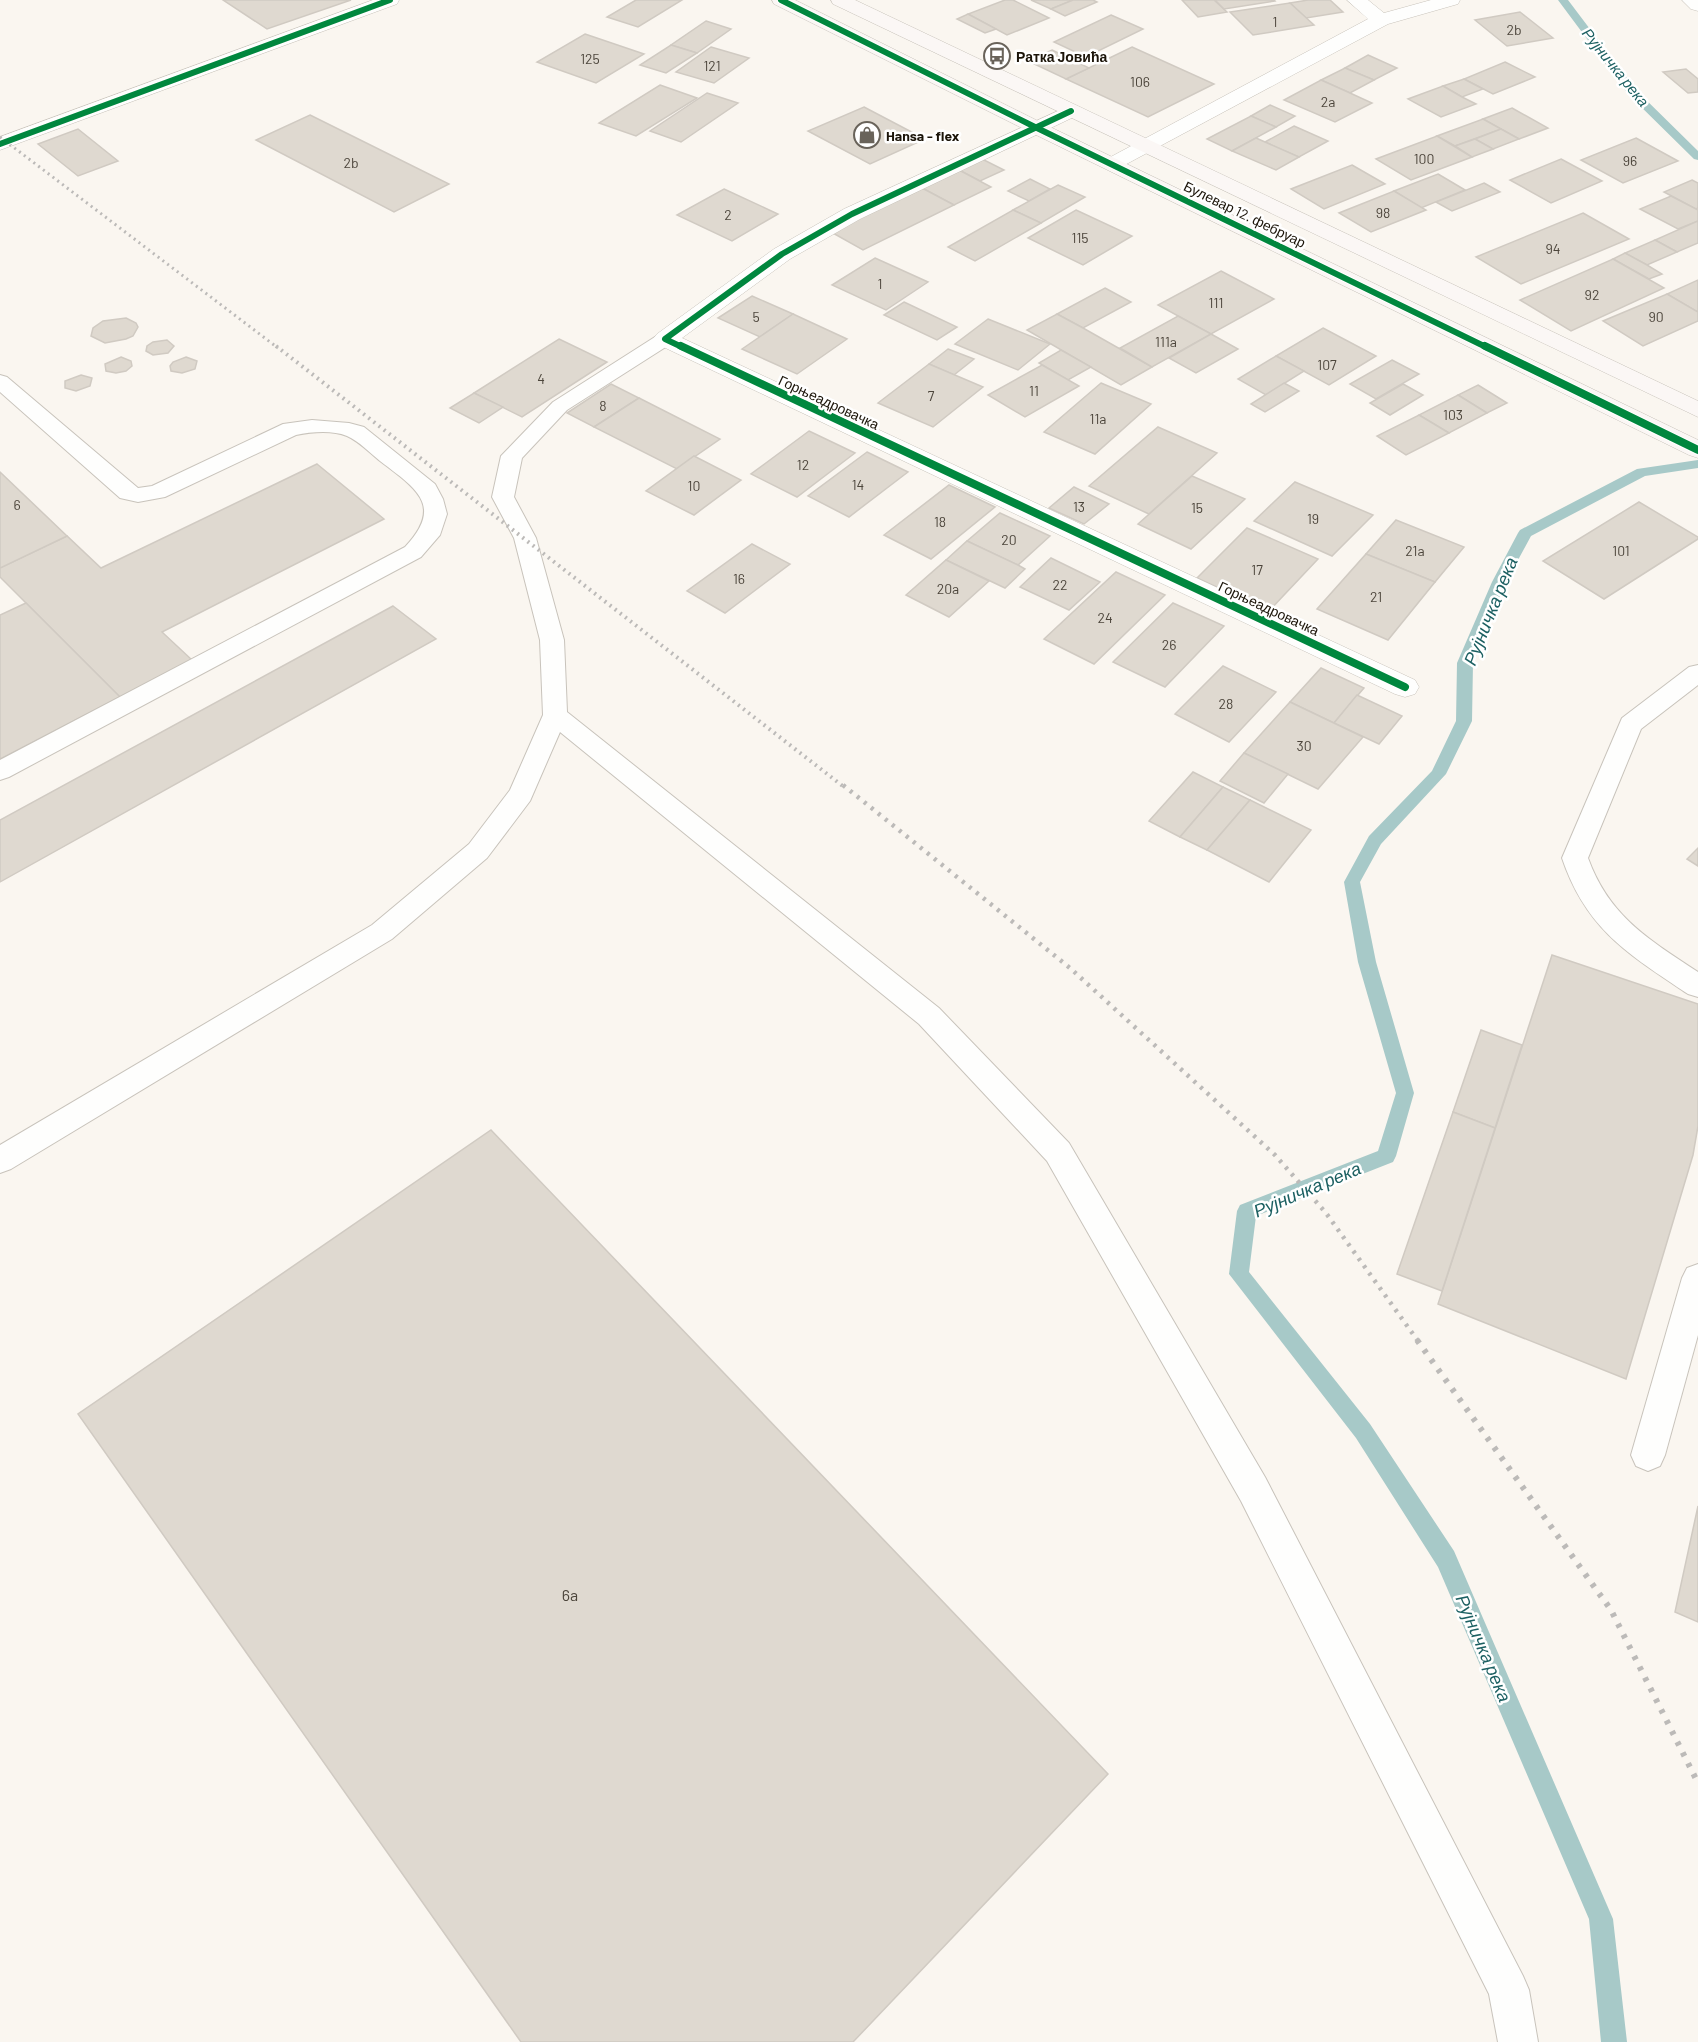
<svg xmlns="http://www.w3.org/2000/svg" width="1698" height="2042" viewBox="0 0 1698 2042" font-family="Barlow,sans-serif">
<rect width="100%" height="100%" fill="#faf6f0"/>
<g fill="none" stroke-linecap="round" stroke-linejoin="round">
<g fill="#a7c9c8" fill-rule="evenodd">
<path d="M1558,0H1568L1636,90L1698,151V160L1694,159L1628,94Z"/>
<path d="M1698,460V468L1645,476L1531,536L1506,582L1473,663L1472,721L1446,774L1381,844L1360,882L1376,962L1414,1093L1396,1156L1393,1162L1256,1216L1249,1272L1370,1424L1454,1551L1613,1919L1627,2042H1601L1589,1919L1438,1567L1356,1438L1229,1274L1237,1211L1240,1205L1378,1151L1396,1093L1358,962L1344,882L1369,836L1432,771L1456,721L1457,663L1492,582L1518,533L1520,530L1637,469Z"/>
</g>
</g>
<g fill="#dfd9d0" stroke="#d0cac2" stroke-width="1.5">
<path d="M223,0H351L267,29Z"/>
<path d="M636,0H682L638,27L607,17Z"/>
<path d="M1005,0H1013L1049,18L1007,35L968,14Z"/>
<path d="M1031,0H1073L1051,9Z"/>
<path d="M1073,0H1093L1097,2L1065,16L1051,9Z"/>
<path d="M1182,0H1214L1227,12L1198,17Z"/>
<path d="M1215,0H1274L1275,1L1224,9Z"/>
<path d="M1308,0H1330L1343,12L1306,18L1290,3Z"/>
<path d="M1290,3L1314,25L1253,35L1230,12Z"/>
<path d="M1520,12L1553,38L1507,46L1475,20Z"/>
<path d="M968,14L996,29L985,33L957,19Z"/>
<path d="M1111,15L1143,29L1086,57L1054,42Z"/>
<path d="M706,21L731,29L697,53L671,45Z"/>
<path d="M585,34L644,54L596,83L537,62Z"/>
<path d="M671,45L697,53L666,73L640,65Z"/>
<path d="M711,47L749,58L714,83L676,72Z"/>
<path d="M1132,47L1214,84L1148,117L1066,79Z"/>
<path d="M1052,50L1089,68L1066,79L1028,61Z"/>
<path d="M1368,55L1397,68L1374,80L1345,68Z"/>
<path d="M1505,62L1535,77L1493,94L1464,79Z"/>
<path d="M1345,68L1374,80L1350,93L1321,80Z"/>
<path d="M1686,69L1698,79V92L1688,93L1663,72Z"/>
<path d="M1464,79L1483,89L1462,97L1443,86Z"/>
<path d="M1321,80L1350,93L1372,103L1335,122L1284,100Z"/>
<path d="M660,85L697,98L636,136L599,123Z"/>
<path d="M1443,86L1462,97L1476,104L1441,117L1408,99Z"/>
<path d="M707,93L738,103L681,142L650,131Z"/>
<path d="M1270,105L1295,116L1276,127L1251,116Z"/>
<path d="M864,107L925,139L870,164L808,131Z"/>
<path d="M1512,108L1548,128L1519,139L1483,119Z"/>
<path d="M310,115L449,184L394,212L256,140Z"/>
<path d="M1251,116L1276,127L1232,151L1207,139Z"/>
<path d="M1483,119L1501,129L1455,146L1437,136Z"/>
<path d="M1294,126L1328,141L1299,157L1265,142Z"/>
<path d="M78,129L118,161L78,176L38,144Z"/>
<path d="M1501,129L1519,139L1493,149L1475,139Z"/>
<path d="M1437,136L1472,157L1411,180L1376,159Z"/>
<path d="M1256,138L1265,142L1299,157L1276,170L1232,151Z"/>
<path d="M1636,138L1678,161L1623,183L1581,160Z"/>
<path d="M1475,139L1493,149L1472,157L1455,146Z"/>
<path d="M982,159L1004,170L980,181L959,170Z"/>
<path d="M1561,159L1602,181L1551,203L1510,180Z"/>
<path d="M1352,165L1385,184L1324,209L1291,189Z"/>
<path d="M959,170L991,187L954,205L922,188Z"/>
<path d="M1438,174L1465,190L1421,208L1394,191Z"/>
<path d="M1030,179L1050,189L1029,201L1008,191Z"/>
<path d="M1692,180L1698,183V208L1696,209L1664,192Z"/>
<path d="M1484,183L1500,192L1452,211L1436,202Z"/>
<path d="M1058,185L1085,197L1041,223L1013,210Z"/>
<path d="M922,188L954,205L863,250L831,232Z"/>
<path d="M724,189L778,214L732,241L677,215Z"/>
<path d="M1394,191L1426,210L1371,232L1339,213Z"/>
<path d="M1671,196L1698,210V221L1678,229L1640,209Z"/>
<path d="M1013,210L1041,223L975,261L948,247Z"/>
<path d="M1076,210L1132,236L1083,265L1028,238Z"/>
<path d="M1583,213L1629,239L1521,284L1476,257Z"/>
<path d="M1698,221V243L1677,252L1655,240Z"/>
<path d="M1655,240L1677,252L1647,265L1625,253Z"/>
<path d="M1625,253L1647,265L1662,274L1649,279L1613,259Z"/>
<path d="M875,258L928,282L886,310L832,285Z"/>
<path d="M1613,259L1664,288L1571,331L1520,300Z"/>
<path d="M1221,271L1274,299L1211,334L1158,305Z"/>
<path d="M1698,280V312L1667,294Z"/>
<path d="M1105,288L1131,302L1083,328L1057,314Z"/>
<path d="M1667,294L1698,312V321L1643,346L1603,321Z"/>
<path d="M752,296L793,314L760,337L718,318Z"/>
<path d="M904,302L957,327L937,340L884,315Z"/>
<path d="M793,314L847,339L797,374L742,349Z"/>
<path d="M1057,314L1083,328L1152,367L1121,385L1027,330Z"/>
<path d="M1178,316L1211,334L1152,367L1120,348Z"/>
<path d="M126,318L136,323L138,327L133,336L126,339L105,343L91,336L93,328L103,321Z"/>
<path d="M988,319L1050,344L1018,370L955,344Z"/>
<path d="M1323,328L1376,356L1329,385L1276,356Z"/>
<path d="M1211,334L1238,349L1196,373L1169,358Z"/>
<path d="M559,339L607,362L522,417L474,393Z"/>
<path d="M167,340L174,346L168,353L153,355L146,351L147,346L153,342Z"/>
<path d="M948,349L974,359L954,375L929,364Z"/>
<path d="M1061,350L1091,367L1068,380L1039,363Z"/>
<path d="M1276,356L1304,371L1266,395L1238,379Z"/>
<path d="M121,357L131,361L132,366L126,371L116,373L106,371L105,364Z"/>
<path d="M186,357L197,361L195,369L182,373L171,371L170,366L173,362Z"/>
<path d="M1392,360L1419,374L1376,399L1350,384Z"/>
<path d="M929,364L983,387L933,427L878,403Z"/>
<path d="M1042,365L1079,386L1025,417L988,395Z"/>
<path d="M81,375L92,378L90,386L76,391L65,388V381Z"/>
<path d="M1101,383L1151,404L1095,454L1044,432Z"/>
<path d="M1284,383L1299,391L1265,412L1251,404Z"/>
<path d="M611,384L639,398L594,427L567,413Z"/>
<path d="M1403,384L1423,395L1390,415L1370,403Z"/>
<path d="M1478,385L1507,403L1487,413L1458,395Z"/>
<path d="M474,393L503,407L479,423L450,408Z"/>
<path d="M1458,395L1487,413L1449,433L1419,415Z"/>
<path d="M639,398L720,439L677,469L594,427Z"/>
<path d="M1419,415L1449,433L1406,455L1377,436Z"/>
<path d="M1158,427L1217,453L1149,514L1089,486Z"/>
<path d="M809,431L855,453L797,497L751,474Z"/>
<path d="M867,452L908,472L849,517L808,496Z"/>
<path d="M694,456L741,480L694,515L646,491Z"/>
<path d="M317,464L384,519L162,632L192,660L120,697L0,577V568L67,536L101,568Z"/>
<path d="M0,472L67,536L0,568Z"/>
<path d="M1192,476L1245,499L1191,549L1138,524Z"/>
<path d="M1295,482L1373,515L1332,556L1254,521Z"/>
<path d="M949,485L995,507L931,559L884,535Z"/>
<path d="M1074,487L1109,504L1084,524L1049,508Z"/>
<path d="M1639,502L1698,537V539L1604,599L1543,561Z"/>
<path d="M1000,513L1050,536L1018,565L967,541Z"/>
<path d="M1396,520L1464,547L1435,582L1366,554Z"/>
<path d="M1247,528L1318,559L1269,611L1197,578Z"/>
<path d="M967,541L1018,565L1025,569L1005,588L946,560Z"/>
<path d="M752,544L790,564L725,613L687,591Z"/>
<path d="M1366,554L1435,582L1388,640L1317,609Z"/>
<path d="M1051,558L1100,582L1069,610L1020,587Z"/>
<path d="M946,560L989,581L949,617L906,595Z"/>
<path d="M1116,572L1165,595L1094,664L1044,639Z"/>
<path d="M26,603L120,697L0,759V615Z"/>
<path d="M1173,603L1224,626L1165,687L1113,662Z"/>
<path d="M393,606L436,639L0,882V820Z"/>
<path d="M1223,666L1276,692L1229,742L1175,714Z"/>
<path d="M1321,668L1364,688L1334,723L1290,702Z"/>
<path d="M1357,695L1402,716L1379,744L1334,723Z"/>
<path d="M1290,702L1363,737L1318,789L1244,753Z"/>
<path d="M1244,753L1288,774L1264,803L1220,781Z"/>
<path d="M1193,772L1223,787L1180,837L1149,821Z"/>
<path d="M1223,787L1250,800L1207,850L1180,837Z"/>
<path d="M1250,800L1311,830L1269,882L1207,850Z"/>
<path d="M1698,848V866L1687,859Z"/>
<path d="M1552,955L1698,1004V1126L1693,1155L1626,1379L1438,1304Z"/>
<path d="M1481,1030L1522,1045L1495,1128L1453,1112Z"/>
<path d="M1453,1112L1495,1128L1442,1291L1397,1274Z"/>
<path d="M491,1130L1108,1774L853,2042H521L78,1414Z"/>
<path d="M1698,1506V1622L1675,1612Z"/>
</g>
<g fill="none" stroke-linecap="round" stroke-linejoin="round">
<defs>
<g id="service">
<path d="M665,333L672,335L675,339L672,343L567,410L522,458L514,497L536,538L564,640L567,712L939,1008L1069,1143L1265,1477L1523,1976L1529,1990L1538,2042H1498L1489,1994L1241,1501L1047,1161L919,1024L560,732L530,801L487,858L392,939L11,1169L0,1173V1145L372,925L469,844L510,790L543,715L540,640L514,538L492,497L501,456L553,402L658,335Z"/>
<path d="M0,375L7,377L138,488L152,486L283,424L312,420L349,423L364,427L435,484L443,499L447,514L440,535L421,557L9,777L0,780V760L405,547C445,505 415,488 380,461C370,453 359,441 347,436C332,430 311,432 296,435L165,497L138,502L120,498L0,392Z"/>
<path d="M1698,665V685L1641,729L1588,858C1609,916 1648,939 1698,972V997L1688,994C1628,954 1586,929 1562,858L1622,718L1689,667Z"/>
<path d="M1698,1264V1335L1665,1455L1660,1466L1648,1471L1636,1466L1631,1455L1682,1278L1687,1268Z"/>
</g>
<g id="minor">
<path d="M373,0H399L397,4L0,150V137Z"/>
<path d="M1347,0H1368L1384,13L1431,0H1460L1458,4L1388,24L1119,168L1112,170L1105,168L1102,164L1105,160L1368,19Z"/>
<path d="M1682,0H1698V11L1691,9Z"/>
<path d="M1071,105L1078,107L1081,111L1078,115L860,219L790,259L682,338L1415,680L1419,687L1415,694L1405,697L1395,694L657,344L653,339L657,334L774,249L844,209Z"/>
</g>
<g id="secondary">
<path d="M772,0H795L1044,124L1698,440V458L1689,455L1030,132L774,4Z"/>
<path d="M831,0H855L1698,401V417L833,4Z"/>
</g>
</defs>
<use href="#service" stroke="#c8c3bb" stroke-width="2"/>
<use href="#minor" stroke="#c8c3bb" stroke-width="1"/>
<use href="#secondary" stroke="#c8c3bb" stroke-width="1"/>
<use href="#service" fill="#fefefd" fill-rule="evenodd"/>
<use href="#minor" fill="#fefefd" fill-rule="evenodd"/>
<use href="#secondary" fill="#fbf7f5" fill-rule="evenodd"/>
<path stroke="#bcbab8" stroke-width="3" stroke-dasharray="2 4" stroke-linecap="butt" d="M0,137L278,348"/>
<path stroke="#bcbab8" stroke-width="4" stroke-dasharray="2 4.5" stroke-linecap="butt" d="M276,346L844,787"/>
<path stroke="#bcbab8" stroke-width="4.5" stroke-dasharray="3 6" stroke-linecap="butt" d="M843,785L1070,968L1275,1155L1326,1213L1418,1341"/>
<path stroke="#bcbab8" stroke-width="6" stroke-dasharray="4 8" stroke-linecap="butt" d="M1417,1340L1611,1610L1698,1783"/>
<defs>
<g id="cycleway-far1">
<path d="M781,0L1037,128L1488,348"/>
<path d="M0,144L390,0"/>
<path d="M684,348L665,339L782,254L852,214L1071,111"/>
</g>
<g id="cycleway">
<path d="M681,346L1405,687"/>
<path d="M1485,346L1698,450"/>
</g>
</defs>
<use href="#cycleway-far1" stroke="#fff" stroke-width="8"/>
<use href="#cycleway" stroke="#fff" stroke-width="10"/>
<use href="#cycleway-far1" stroke="#00873e" stroke-width="6"/>
<use href="#cycleway" stroke="#00873e" stroke-width="8"/>
</g>
<defs>
<symbol id="bus-ring" viewBox="-11 -11 22 22"><circle r="9.5" fill="#fff" stroke="#69635a" stroke-width="1.5"/><path d="M-5-6H5V4H4V6H2V4H-2V6H-4V4H-5ZM-3.5-4V0h7V-4ZM-3.5 1.2v1.5H-2V1.2ZM2 1.2v1.5H3.5V1.2Z" fill="#69635a"/></symbol>
<symbol id="shop-ring" viewBox="-11 -11 22 22"><circle r="9.5" fill="#fff" stroke="#69635a" stroke-width="1.5"/><path d="M-5-2.5h2.3a2.7 3.5 0 0 1 5.4 0H5L5.5 6h-11ZM-1.5-2.5h3a1.5 2.3 0 0 0-3 0Z" fill="#69635a"/></symbol>
</defs>
<g fill-rule="evenodd">
<use href="#bus-ring" x="982" y="41" width="30" height="30"/>
<use href="#shop-ring" x="852" y="120" width="30" height="30"/>
</g>
<g text-anchor="middle" dominant-baseline="central" stroke-width="5" stroke-linejoin="round" paint-order="stroke">
<g font-size="14" fill="#4c453b">
<text x="1275" y="21">1</text>
<text x="1514" y="29">2b</text>
<text x="590" y="58">125</text>
<text x="712" y="65">121</text>
<text x="1140" y="81">106</text>
<text x="1328" y="101">2a</text>
<text x="1424" y="158">100</text>
<text x="1630" y="160">96</text>
<text x="351" y="162">2b</text>
<text x="1383" y="212">98</text>
<text x="728" y="214">2</text>
<text x="1080" y="237">115</text>
<text x="1553" y="248">94</text>
<text x="880" y="283">1</text>
<text x="1592" y="294">92</text>
<text x="1216" y="302">111</text>
<text x="756" y="316">5</text>
<text x="1656" y="316">90</text>
<text x="1166" y="341">111a</text>
<text x="1327" y="364">107</text>
<text x="541" y="378">4</text>
<text x="1034" y="390">11</text>
<text x="931" y="395">7</text>
<text x="603" y="405">8</text>
<text x="1453" y="414">103</text>
<text x="1098" y="418">11a</text>
<text x="803" y="464">12</text>
<text x="858" y="484">14</text>
<text x="694" y="485">10</text>
<text x="17" y="504">6</text>
<text x="1079" y="506">13</text>
<text x="1197" y="507">15</text>
<text x="1313" y="518">19</text>
<text x="940" y="521">18</text>
<text x="1009" y="539">20</text>
<text x="1415" y="550">21a</text>
<text x="1621" y="550">101</text>
<text x="1257" y="569">17</text>
<text x="739" y="578">16</text>
<text x="1060" y="584">22</text>
<text x="948" y="588">20a</text>
<text x="1376" y="596">21</text>
<text x="1105" y="617">24</text>
<text x="1169" y="644">26</text>
<text x="1226" y="703">28</text>
<text x="1304" y="745">30</text>
</g>
<g font-size="14" font-weight="bold" fill="#1b1409" stroke="#fff" text-anchor="start">
<text x="1016" y="56">Ратка Јовића</text>
<text x="886" y="135">Hansa - flex</text>
</g>
<g font-size="14" fill="#1b1409" stroke="#fff">
<text transform="translate(1245 214) rotate(26)">Булевар 12. фебруар</text>
<text transform="translate(829 402) rotate(25)">Горњеадровачка</text>
<text transform="translate(1269 608) rotate(25)">Горњеадровачка</text>
</g>
<g font-size="15" font-style="italic" fill="#1c6062" stroke="#fff">
<text transform="translate(1616 67) rotate(51)">Рујничка река</text>
</g>
<g font-size="16" fill="#4c453b">
<text x="570" y="1594">6a</text>
</g>
<g font-size="18" font-style="italic" fill="#1c6062" stroke="#fff">
<text transform="translate(1490 611) rotate(-68)">Рујничка река</text>
<text transform="translate(1307 1189) rotate(-23)">Рујничка река</text>
<text transform="translate(1484 1648) rotate(67)">Рујничка река</text>
</g>
</g>
</svg>
